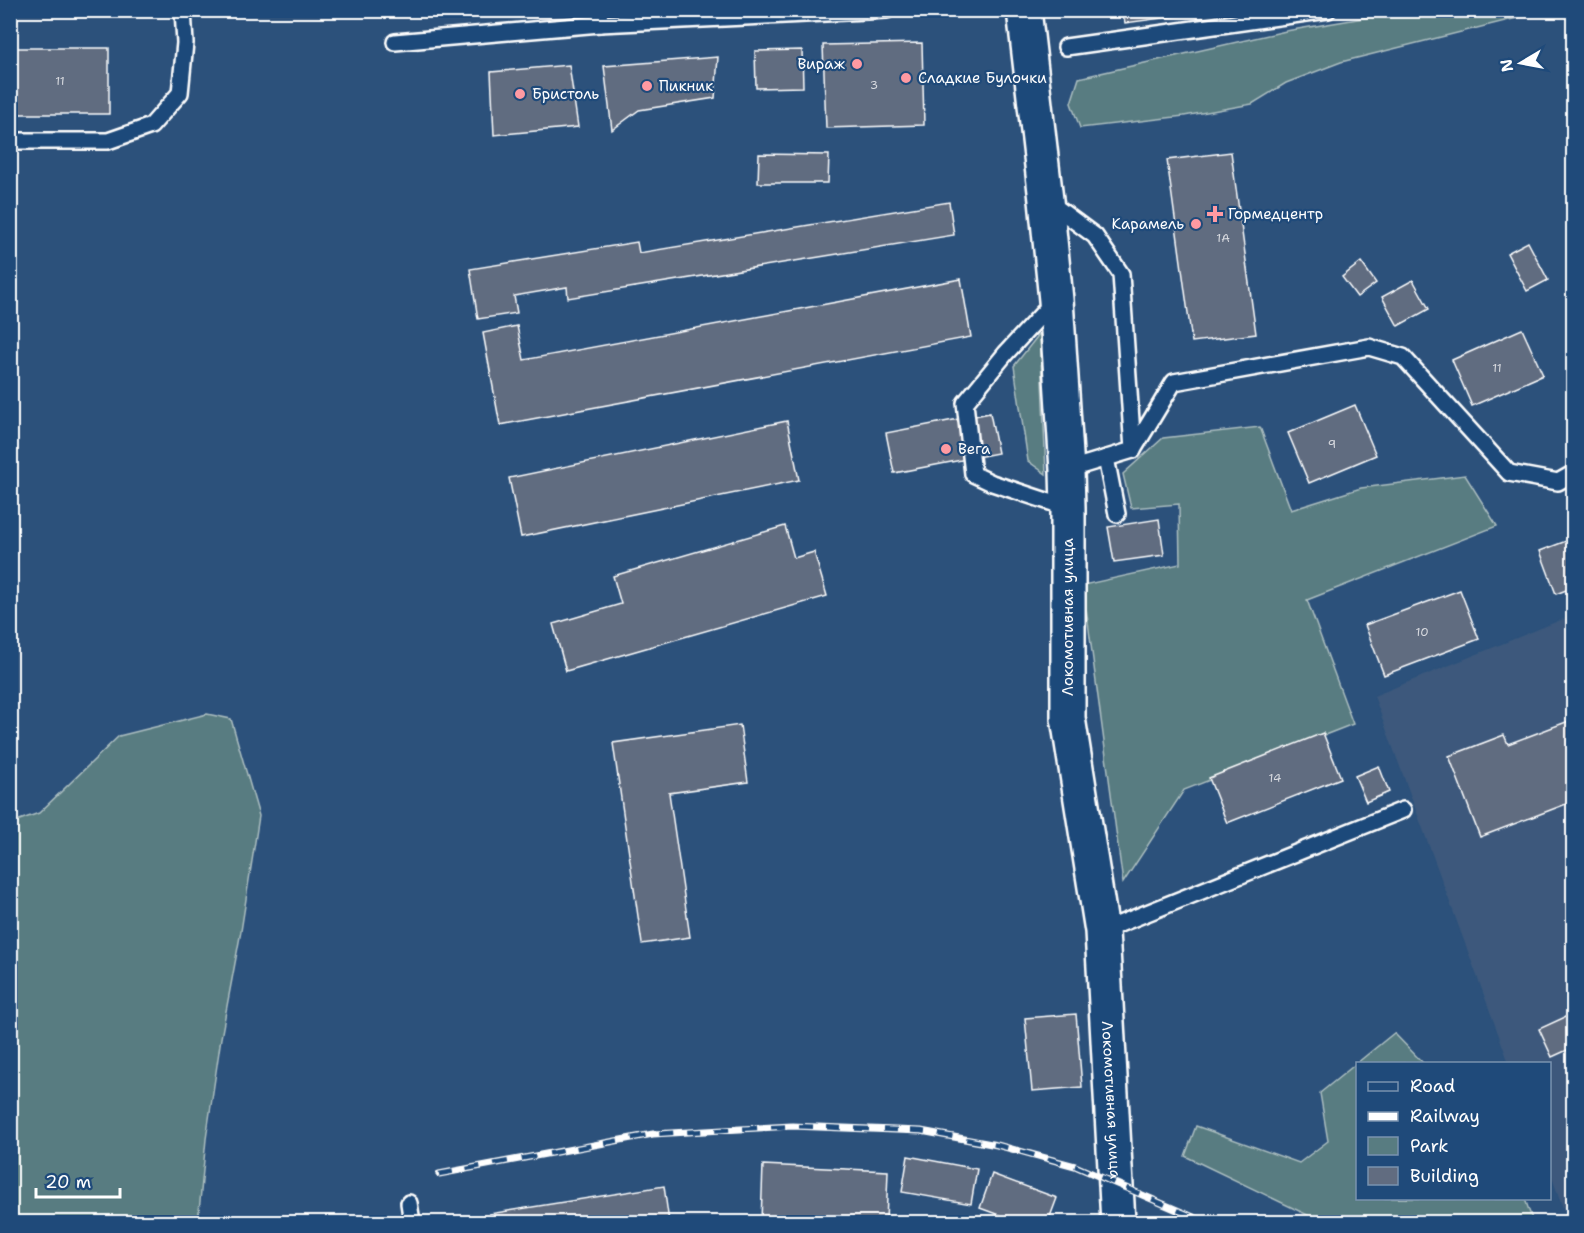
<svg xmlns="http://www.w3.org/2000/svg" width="1584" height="1233" viewBox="0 0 1584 1233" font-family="'Shantell Sans',sans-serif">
<rect width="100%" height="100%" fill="#2c517b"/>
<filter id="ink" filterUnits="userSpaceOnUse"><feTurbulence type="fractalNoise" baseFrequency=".0167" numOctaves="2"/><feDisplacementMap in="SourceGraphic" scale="12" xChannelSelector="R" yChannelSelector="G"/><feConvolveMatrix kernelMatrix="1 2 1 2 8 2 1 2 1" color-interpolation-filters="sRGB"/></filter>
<g filter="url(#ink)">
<path fill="#3c597c" d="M1573,615V1222H1568L1550,1172V1064L1509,1063L1374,696Z"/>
<g fill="#587c81" stroke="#acbec0" stroke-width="1.5">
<path d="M1405,11H1534L1533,14L1341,62L1286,83L1252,104L1184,116L1080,128L1071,103L1079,78L1286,31Z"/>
<path d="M1040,333L1046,474L1028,461L1014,366Z"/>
<path d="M1260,427L1291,510L1361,488L1465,475L1497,526L1307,600L1353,724L1184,790L1123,883L1083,585L1180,564L1179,504L1131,508L1123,474L1163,438Z"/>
<path d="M207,714L231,719L259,816L241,931L221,1038L206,1139L198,1222H11V823L39,813L119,736Z"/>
<path d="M1394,1033L1423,1063L1358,1064V1198L1525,1199L1533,1222H1322L1185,1156L1196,1126L1299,1163L1328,1141L1320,1093Z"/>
</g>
<g fill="#616c80" stroke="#fff" stroke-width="1.5">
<path d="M1123,10H1222L1125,23Z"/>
<path d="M922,43L924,125L826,128L823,45Z"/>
<rect x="10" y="48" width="99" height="66"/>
<path d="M802,50L803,87L756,88L755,51Z"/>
<path d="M718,57L715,98L639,110L612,130L604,66Z"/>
<path d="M569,65L578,127L494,135L491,72Z"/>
<path d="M1231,152L1256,334L1192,342L1167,160Z"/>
<path d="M759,154L829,155L828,183H758Z"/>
<path d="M949,202L954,235L568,298L567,287L514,296L517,313L478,319L470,269L637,242L639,253Z"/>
<path d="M1528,242L1548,280L1527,291L1507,253Z"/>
<path d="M1361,262L1376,283L1357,297L1342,277Z"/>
<path d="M961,279L971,337L500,425L483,333L517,326L524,360Z"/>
<path d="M1413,280L1429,309L1398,326L1382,297Z"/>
<path d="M1522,329L1543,375L1472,406L1452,360Z"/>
<path d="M1355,405L1376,455L1309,483L1288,433Z"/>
<path d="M990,413L998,453L894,473L886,433Z"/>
<path d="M787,421L799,480L521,537L509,478Z"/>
<path d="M1159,519L1164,555L1114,562L1108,527Z"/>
<path d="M785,526L794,558L814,552L827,596L566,671L553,624L621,604L613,576Z"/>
<path d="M1574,538V587L1556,594L1540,551Z"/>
<path d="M1460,590L1479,639L1384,675L1365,625Z"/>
<path d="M1574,719V801L1480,837L1449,756L1504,735L1508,744Z"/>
<path d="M740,725L748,782L669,793L690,937L642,944L613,743Z"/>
<path d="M1323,733L1341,778L1227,823L1209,778Z"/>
<path d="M1379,766L1389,792L1366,802L1355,776Z"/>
<path d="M1574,1013V1047L1552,1057L1539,1029Z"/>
<path d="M1076,1014L1082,1087L1032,1091L1025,1018Z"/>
<path d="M908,1156L977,1169L971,1204L902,1192Z"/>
<path d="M763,1165L888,1171L886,1222L761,1221Z"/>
<path d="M992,1174L1057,1198L1048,1222H1018L980,1208Z"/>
<path d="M664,1186L669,1222H491L489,1214Z"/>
</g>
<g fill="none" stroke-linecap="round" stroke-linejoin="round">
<defs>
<g id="lane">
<path d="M599,10L600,24L887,10"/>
<path d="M395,42L600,24"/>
<path d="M1066,47L1328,10"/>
<path d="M10,141H108L151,126L180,93L185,43L183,10"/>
<path d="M1049,202L1095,236L1121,274L1133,450L1067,470"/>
<path d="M1053,302L1006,353L965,403L973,474L992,483L1068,508"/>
<path d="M1133,450L1174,382L1369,347L1403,357L1509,473L1558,482L1574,473"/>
<path d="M1106,458L1117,514"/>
<path d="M1102,931L1403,810"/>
<path d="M409,1203L412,1222"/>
</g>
<g id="secondary">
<path id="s1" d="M1024,10L1046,200L1056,300L1067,470L1068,508V718L1102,931L1118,1222"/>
</g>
</defs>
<use href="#lane" stroke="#fff" stroke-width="20"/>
<use href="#secondary" stroke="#fff" stroke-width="38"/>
<use href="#lane" stroke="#1f4a7a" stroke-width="15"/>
<use href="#secondary" stroke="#1f4a7a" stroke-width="33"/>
<defs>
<path id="rail" d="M439,1174L653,1134L792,1126L921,1131L997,1145L1075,1166L1205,1222"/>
</defs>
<use href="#rail" stroke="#fff" stroke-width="7"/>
<use href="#rail" stroke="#1f4a7a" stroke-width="4.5" stroke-dasharray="14" stroke-linecap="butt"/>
</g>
</g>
<g fill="#ff9aa2" stroke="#1f4a7a" stroke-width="2">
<circle cx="857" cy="64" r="6"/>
<circle cx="906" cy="78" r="6"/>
<circle cx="647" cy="86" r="6"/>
<circle cx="520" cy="94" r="6"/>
<path d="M1212 205h6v6h6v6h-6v6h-6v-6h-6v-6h6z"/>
<circle cx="1196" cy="224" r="6"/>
<circle cx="946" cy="449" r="6"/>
</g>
<g text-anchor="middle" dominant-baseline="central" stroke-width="4.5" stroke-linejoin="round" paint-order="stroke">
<g font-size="12" fill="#d8dadf">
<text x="60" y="81">11</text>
<text x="874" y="85">3</text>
<text x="1223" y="238">1А</text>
<text x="1497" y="368">11</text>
<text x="1332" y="444">9</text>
<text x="1422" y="632">10</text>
<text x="1275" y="778">14</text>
</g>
<g font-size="15" fill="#fff" stroke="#1f4a7a" text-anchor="start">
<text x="845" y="64" text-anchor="end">Вираж</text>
<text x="918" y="78">Сладкие Булочки</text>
<text x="659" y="86">Пикник</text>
<text x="532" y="94">Бристоль</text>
<text x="1228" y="214">Гормедцентр</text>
<text x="1184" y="224" text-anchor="end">Карамель</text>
<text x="958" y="449">Вега</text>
</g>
<g font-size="15" fill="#fff" stroke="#1f4a7a">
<text transform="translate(1068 617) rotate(-90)">Локомотивная улица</text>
<text stroke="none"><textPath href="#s1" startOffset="1095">Локомотивная улица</textPath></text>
</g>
</g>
<rect width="1584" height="1233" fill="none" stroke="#1f4a7a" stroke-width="36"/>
<rect x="18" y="18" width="1548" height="1197" fill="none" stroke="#fff" stroke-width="2" filter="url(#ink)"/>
<rect x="1356" y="1062" width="195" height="138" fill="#1f4a7a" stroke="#7992af" stroke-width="1.5"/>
<rect x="1368" y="1082" width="30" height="9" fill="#1f4a7a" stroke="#7992af" stroke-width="1.5"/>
<text x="1410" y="1092" font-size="18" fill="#ffffff">Road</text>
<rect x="1368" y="1112" width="30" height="9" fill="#ffffff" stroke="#7992af" stroke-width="1.5"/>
<text x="1410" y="1122" font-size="18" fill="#ffffff">Railway</text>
<rect x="1368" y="1137" width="30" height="18" fill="#587c81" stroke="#7992af" stroke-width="1.5"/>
<text x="1410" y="1152" font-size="18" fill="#ffffff">Park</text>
<rect x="1368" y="1167" width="30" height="18" fill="#616c80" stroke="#7992af" stroke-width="1.5"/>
<text x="1410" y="1182" font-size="18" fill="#ffffff">Building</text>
<g transform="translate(1521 63) rotate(260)" stroke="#1f4a7a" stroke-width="4.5" paint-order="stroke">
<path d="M0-4.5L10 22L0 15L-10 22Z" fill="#ffffff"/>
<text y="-9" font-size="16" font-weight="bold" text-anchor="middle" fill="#ffffff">N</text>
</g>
<path d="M36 1188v9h84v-9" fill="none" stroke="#ffffff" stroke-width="3"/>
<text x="45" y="1188" font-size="18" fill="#ffffff" stroke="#1f4a7a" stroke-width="4.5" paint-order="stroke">20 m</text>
</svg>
